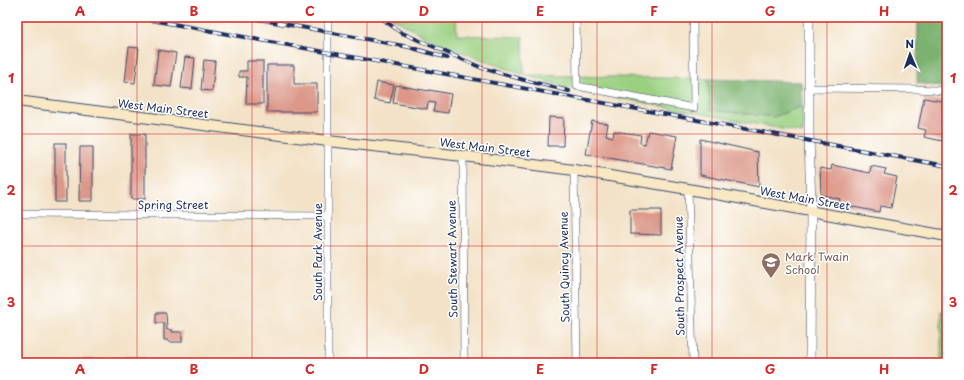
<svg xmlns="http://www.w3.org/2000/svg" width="964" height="380" viewBox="0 0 964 380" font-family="'Playpen Sans',sans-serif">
<rect width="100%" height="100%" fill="#fff"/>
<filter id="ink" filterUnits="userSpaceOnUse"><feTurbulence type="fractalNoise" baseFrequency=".025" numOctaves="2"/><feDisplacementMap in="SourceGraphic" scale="8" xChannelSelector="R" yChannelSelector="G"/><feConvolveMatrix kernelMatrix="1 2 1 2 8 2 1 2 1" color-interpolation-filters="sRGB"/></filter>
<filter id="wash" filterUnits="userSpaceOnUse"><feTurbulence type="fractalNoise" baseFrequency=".012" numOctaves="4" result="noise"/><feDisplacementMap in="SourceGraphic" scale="16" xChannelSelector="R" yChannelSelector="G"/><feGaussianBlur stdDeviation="0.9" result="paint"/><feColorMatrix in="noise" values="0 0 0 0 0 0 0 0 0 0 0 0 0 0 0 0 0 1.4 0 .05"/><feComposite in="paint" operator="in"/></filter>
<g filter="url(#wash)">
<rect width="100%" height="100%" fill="#f3e2c7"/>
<g fill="#9bd081" stroke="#5b8070">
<path d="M391,17H456L457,35L523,37L524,75L708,79L710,110L774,117L802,106L803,133L572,89L524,75L488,62L429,39Z"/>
<path d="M941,311L947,312V363H941Z"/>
</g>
<g fill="#7cb26f" stroke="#4c7066">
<path d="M918,17H947V88L917,83Z"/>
<path d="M708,79L801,82L802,106L774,117L710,110Z"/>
</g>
<g id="blocks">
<g fill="#dc9788">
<path d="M129,47L139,48L135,83L125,82Z"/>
<path d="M158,50L176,53L171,87L154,85Z"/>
<path d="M185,57L195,58L192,89L181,88Z"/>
<path d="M204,60L215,61L212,91L201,90Z"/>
<path d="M247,61H263V104H246L247,77H239V71H247Z"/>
<path d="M267,65H294V84H317V112H267Z"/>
<path d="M377,82L394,85L390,103L374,100Z"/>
<path d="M396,85L429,91V90L451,94L448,113L433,111L435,103L428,102L427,109L393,103Z"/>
<path d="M924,98L947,102V142L924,137L926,130L918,128Z"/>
<path d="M549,117L564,118L563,146H548Z"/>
<path d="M592,121L608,124L606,135L613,137L614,131L641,135L640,143L645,144L648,131L677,136L671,169L586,154Z"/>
<rect x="131" y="134" width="14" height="65"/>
<path d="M700,139L758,152L759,187L700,175Z"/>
<rect x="55" y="143" width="11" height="59"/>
<path d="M80,147H93V201H79Z"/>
<path d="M832,165L870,173L871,166L886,169L884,174L897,177L891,208L880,206L879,212L838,204L840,199L821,195L820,168L831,170Z"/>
<path d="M630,210H661V235L630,234Z"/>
<path d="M156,313H166L167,330H172V332H182V342H168V340H164V323H156Z"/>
</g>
</g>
</g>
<g filter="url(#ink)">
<use href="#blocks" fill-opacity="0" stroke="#3b4a6e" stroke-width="1"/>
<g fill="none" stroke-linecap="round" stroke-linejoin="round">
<defs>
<g id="minor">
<path d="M576,17L577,86L694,108L693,17"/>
<path d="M809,88L916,89L934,90L947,92"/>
<path d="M463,156L464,363"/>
<path d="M574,170L577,363"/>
<path d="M688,189L693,363"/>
<path d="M17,214L328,216"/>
<path d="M17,362L192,363"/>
<path d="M328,363V17"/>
</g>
<path id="tertiary" d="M809,17V132L811,212L810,363"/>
<path id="secondary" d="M17,101L328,141L463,156L574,170L688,189L947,236"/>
</defs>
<use href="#minor" stroke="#3b4a6e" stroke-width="8"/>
<use href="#tertiary" stroke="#3b4a6e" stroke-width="10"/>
<use href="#secondary" stroke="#3b4a6e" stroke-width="12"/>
<use href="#minor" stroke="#fff" stroke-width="7"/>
<use href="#tertiary" stroke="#fff" stroke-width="9"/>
<use href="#secondary" stroke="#f8e8c3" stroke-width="10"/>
<defs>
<g id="rail">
<path d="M135,17L947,166"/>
<path d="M246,17L409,47L447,58"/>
<path d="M380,17L400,32L482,68L524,80L569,91"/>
</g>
</defs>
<use href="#rail" stroke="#1b2f5e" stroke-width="4"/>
<use href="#rail" stroke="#fff" stroke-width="2.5" stroke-dasharray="8" stroke-linecap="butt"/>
</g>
</g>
<path fill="none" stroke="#d62828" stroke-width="1" stroke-opacity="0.55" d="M137,17V363M252,17V363M367,17V363M482,17V363M597,17V363M712,17V363M827,17V363M17,134H947M17,246H947"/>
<defs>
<symbol id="school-pin" viewBox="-11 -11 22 30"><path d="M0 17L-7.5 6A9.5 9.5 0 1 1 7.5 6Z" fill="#8d6e63" stroke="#fff"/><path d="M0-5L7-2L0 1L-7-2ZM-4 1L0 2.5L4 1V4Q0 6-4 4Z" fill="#fff"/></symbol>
</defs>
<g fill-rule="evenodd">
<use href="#school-pin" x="760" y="251" width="22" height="30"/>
</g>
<g text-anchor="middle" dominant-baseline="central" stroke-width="3" stroke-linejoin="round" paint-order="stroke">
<g font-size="11" fill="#1b2f5e" stroke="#fff">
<text transform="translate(163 108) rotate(7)">West Main Street</text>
<text transform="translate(485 147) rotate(7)">West Main Street</text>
<text transform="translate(805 198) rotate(10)">West Main Street</text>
<text x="173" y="204">Spring Street</text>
<text transform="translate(317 252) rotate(-90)">South Park Avenue</text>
<text transform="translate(452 259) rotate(-91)">South Stewart Avenue</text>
<text transform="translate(564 267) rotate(-91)">South Quincy Avenue</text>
<text transform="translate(679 276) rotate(-91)">South Prospect Avenue</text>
</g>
<g font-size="11" fill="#785e54" stroke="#fff" text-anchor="start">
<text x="785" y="256">Mark Twain<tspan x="785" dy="13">School</tspan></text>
</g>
</g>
<rect width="964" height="380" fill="none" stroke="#fff" stroke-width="44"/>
<g transform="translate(910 54) rotate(358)" stroke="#ffffff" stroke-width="3" paint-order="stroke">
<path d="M0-3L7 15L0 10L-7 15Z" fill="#1b2f5e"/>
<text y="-6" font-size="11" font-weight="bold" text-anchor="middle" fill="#1b2f5e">N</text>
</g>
<rect x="22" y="22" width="920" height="336" fill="none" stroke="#d62828" stroke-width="1.5"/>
<g font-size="13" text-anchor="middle" font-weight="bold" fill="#d62828">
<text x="80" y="16">A</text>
<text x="194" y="16">B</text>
<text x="310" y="16">C</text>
<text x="424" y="16">D</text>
<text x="540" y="16">E</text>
<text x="654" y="16">F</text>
<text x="770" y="16">G</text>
<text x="884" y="16">H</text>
<text x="11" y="83">1</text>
<text x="953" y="83">1</text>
<text x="11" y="195">2</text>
<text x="953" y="195">2</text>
<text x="11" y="307">3</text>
<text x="953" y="307">3</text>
<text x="80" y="374">A</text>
<text x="194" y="374">B</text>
<text x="310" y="374">C</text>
<text x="424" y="374">D</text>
<text x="540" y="374">E</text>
<text x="654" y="374">F</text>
<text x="770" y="374">G</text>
<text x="884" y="374">H</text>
</g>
</svg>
